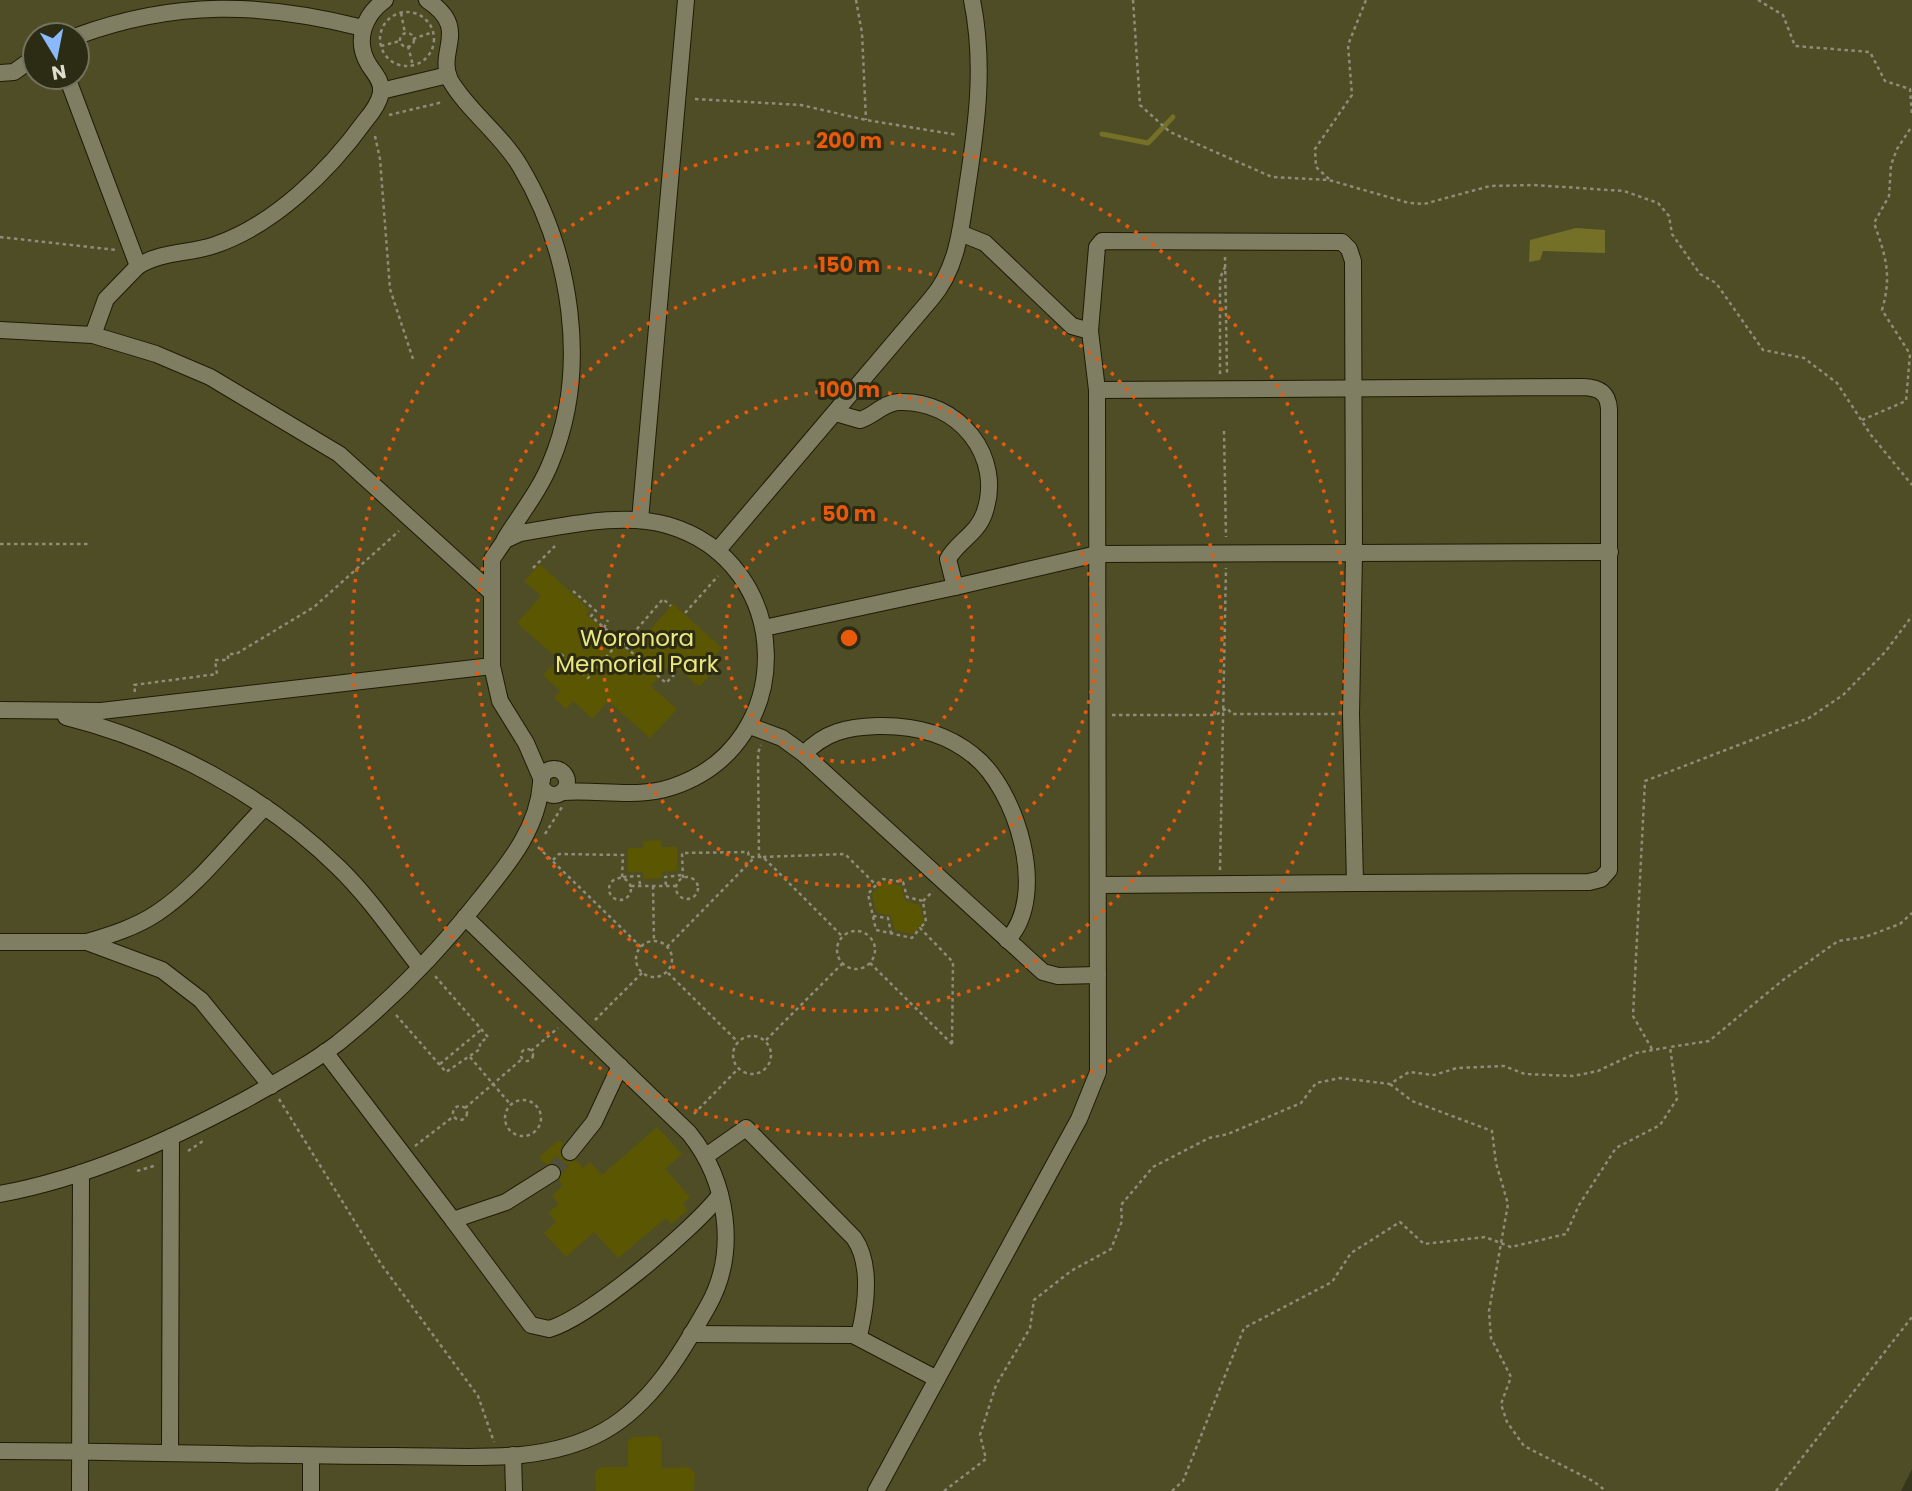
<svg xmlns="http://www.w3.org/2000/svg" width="1912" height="1491" viewBox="0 0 1912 1491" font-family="Poppins,sans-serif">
<rect width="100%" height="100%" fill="#36351d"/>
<path fill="#4f4d25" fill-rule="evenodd" d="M0,0H1912V1469L1901,1491H0ZM35,35H77V77H35Z"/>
<path fill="#747027" d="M1576,228L1605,230V253L1543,251L1540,260L1529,262L1530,240Z"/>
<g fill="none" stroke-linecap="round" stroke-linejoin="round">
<path stroke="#747027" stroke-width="5" d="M1102,134L1148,143L1173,117"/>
</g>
<g fill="#5b5602">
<path d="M540,564L590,610L586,614L630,653L673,604L722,648L715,656L721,662L699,687L672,663L651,686L677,709L650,738L608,701L592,719L573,701L566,709L554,698L560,691L543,675L558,659L517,623L541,596L524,581Z"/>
<path d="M661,840V847H677V871L662,872V878L643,879V872H628V848H643V841Z"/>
<path d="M884,882L901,886L905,901L920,905L924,922L912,934L895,930L891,916L876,912L872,894Z"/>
<path d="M657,1127L682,1154L665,1169L690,1197L683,1204L688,1210L671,1224L666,1218L618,1258L594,1232L566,1257L544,1233L556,1222L548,1213L559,1204L552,1196L563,1185L559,1180L562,1172L557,1164L546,1165L539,1157L559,1140L563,1144L560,1151L563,1160L569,1162L576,1160L583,1168L590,1162L602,1175Z"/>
<path d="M657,1436L662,1441L661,1468L689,1467L695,1473L694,1491H596L595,1472L601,1467H628V1441L633,1437Z"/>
</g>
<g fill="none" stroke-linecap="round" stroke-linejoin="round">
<path stroke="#4f4e38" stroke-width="16" stroke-dasharray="16 8" stroke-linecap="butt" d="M552,1173L570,1152"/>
<defs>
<g id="minor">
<path d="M427,0C471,29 436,50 450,80C468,111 501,134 520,166C571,251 590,368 551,462C540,490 521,513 505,539"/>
<path d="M77,36C175,0 262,2 363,28"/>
<path d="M0,73L14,72L35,57"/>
<path d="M67,77L138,266C162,251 189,254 215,245C274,225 329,171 365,121C371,114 379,103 381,93C383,82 374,73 369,65C354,41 364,15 385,0"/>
<path d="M381,91L448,75"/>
<path d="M0,330L93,335L156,354L210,377L339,454L491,592"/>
<path d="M1090,331L1097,247L1102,241L1342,242L1349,249L1353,261L1354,553L1610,552"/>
<path d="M93,335L106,299L138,266"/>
<path d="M1097,390L1584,387C1600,388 1608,393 1609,409V870L1601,879L1589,882L1355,883"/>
<path d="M640,520L686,0"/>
<path d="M717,551L931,299C958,268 961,227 967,188C977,124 985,64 972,0"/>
<path d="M955,587L1097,554L1354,553L1351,714L1355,883L1099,885"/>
<path d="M764,628L955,587L948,559C957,542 977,534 984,514C1005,457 958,399 898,402C883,403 874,416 860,420L836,413"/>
<path d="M0,710L101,711L492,666"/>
<path d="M66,717C166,742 264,795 338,867C369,897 393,933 419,966"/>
<path d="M750,726L782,738L804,754L1043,972L1058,976L1098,975"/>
<path d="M804,754C825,732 847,727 877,726C911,725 946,733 973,755C1016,788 1050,896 1007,940"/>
<circle cx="554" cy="782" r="13"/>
<path d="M542,780L526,743L500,701L492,666V559L505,540L520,533C566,526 622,512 667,525C796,562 800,745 672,787C636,799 599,789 562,792"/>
<path d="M0,942H87L162,970L201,1000L271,1086"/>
<path d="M87,942C111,935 136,927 157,913C199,885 230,842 265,807"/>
<path d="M325,1052L453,1220L506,1202L552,1173"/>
<path d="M570,1152L594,1122L620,1066"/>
<path d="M706,1156L746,1128L854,1238C872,1264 866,1307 859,1336"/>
<path d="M0,1194C86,1178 166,1142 243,1101C275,1083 309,1065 338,1043C389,1002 440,950 480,899C508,864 538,829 541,783"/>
<path d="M453,1220L531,1325L549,1329C589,1318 694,1229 720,1195"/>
<path d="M691,1334L853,1335L937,1379L1079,1119L1098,1072L1097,390L1090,331L1072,326L985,243L960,233"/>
<path d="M0,1451C129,1451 257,1456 386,1456C457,1455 540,1467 604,1431C652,1404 682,1352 708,1306C739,1251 727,1180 689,1133L465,917"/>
<path d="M170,1452L171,1137"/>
<path d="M513,1455L514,1491"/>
<path d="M80,1491L81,1173"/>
<path d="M311,1491V1456"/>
<path d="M876,1491L937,1379"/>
</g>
</defs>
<use href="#minor" stroke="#1e1c05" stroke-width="18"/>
<g stroke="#8d8d7a" stroke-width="2.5" stroke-dasharray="3.5 3.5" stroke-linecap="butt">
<path d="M856,0L862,33L866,120"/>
<path d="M1133,0L1140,105L1170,132L1272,177L1329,180L1409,203L1424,204L1490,186L1534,185L1624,191L1658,203L1669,216L1672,234L1700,274L1716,283L1763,350L1804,358L1837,383L1871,435L1912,485"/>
<path d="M1758,0L1783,15L1795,46L1870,52L1885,81L1910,89L1912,115"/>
<circle cx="407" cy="39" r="27"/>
<path d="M401,13L405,33"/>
<circle cx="407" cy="40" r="7"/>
<path d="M413,39L433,32"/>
<path d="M381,46L400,41"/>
<path d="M408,46L413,66"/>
<path d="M695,99L801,105L866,120L958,135"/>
<path d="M389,115L443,102"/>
<path d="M375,136L380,159L390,289L414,362"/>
<path d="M1329,179L1316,167L1315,149L1352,95L1348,45L1366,0"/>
<path d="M0,237L116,250"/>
<path d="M1225,257L1227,373"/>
<path d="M1220,374V278L1225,267"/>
<path d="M1862,420L1906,401L1910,354L1882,310C1892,275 1886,257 1874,223L1889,196L1891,165L1897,149L1912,126"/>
<path d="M1224,431L1226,537"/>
<path d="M0,544H88"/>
<path d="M533,568L555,546"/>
<path d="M573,591L596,611L591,616L666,683L674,675"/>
<path d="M685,613L718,576"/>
<path d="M604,628L608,620"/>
<path d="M634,632L642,638"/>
<path d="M623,645L663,599L671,606"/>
<path d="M561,654L588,678L619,642"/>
<path d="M135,692L134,685L217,674L215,660H228V654H236L314,607L399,531"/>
<path d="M1112,715H1216L1227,708L1232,714H1335"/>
<path d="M545,834L562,807"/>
<path d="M538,847L641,947"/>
<path d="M759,857L758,753L761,745"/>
<path d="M763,857L845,854L876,885L868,894L876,930L912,938L920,928L953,962L952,1044"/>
<path d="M553,860L559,854L623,855L622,879"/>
<path d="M1220,870L1226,568"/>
<path d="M623,877L639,876L640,885"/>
<circle cx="687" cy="888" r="11"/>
<path d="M683,878L682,853L748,852L749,857H763L842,936"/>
<circle cx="620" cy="889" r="11"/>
<path d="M877,884L883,879L903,882L907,897L923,901L926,922L920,928"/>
<path d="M666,885L665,877L682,875"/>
<path d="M631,886H676"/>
<path d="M653,886L654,942"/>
<path d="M923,901L933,891"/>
<path d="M873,916L888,918L891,933"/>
<circle cx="856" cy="950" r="19"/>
<circle cx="654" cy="959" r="18"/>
<path d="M667,947L755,857"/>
<path d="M870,963L952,1044"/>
<path d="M668,973L738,1042"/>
<path d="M396,1015L446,1072L480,1049V1043L488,1037L435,976"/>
<path d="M595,1020L642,973"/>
<circle cx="752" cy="1055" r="19"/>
<path d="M766,1040L843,963"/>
<path d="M1652,1049L1633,1016L1645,781L1809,718L1843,695L1886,651L1912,616"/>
<circle cx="527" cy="1055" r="6"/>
<path d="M531,1051L558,1028"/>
<path d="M470,1057L511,1105"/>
<path d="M440,1064L482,1029"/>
<path d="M1390,1084L1412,1101L1492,1131L1496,1163L1508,1204L1489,1311L1491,1338L1511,1377L1501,1404L1507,1422L1524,1446L1593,1481L1606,1491"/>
<path d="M279,1099L381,1264L478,1396L494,1442"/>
<circle cx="523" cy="1118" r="18"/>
<circle cx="460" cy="1113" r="7"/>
<path d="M465,1108L522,1059"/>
<path d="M694,1114L738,1069"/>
<path d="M415,1146L454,1116"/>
<path d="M188,1151L203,1141"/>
<path d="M137,1171L154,1166"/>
<path d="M944,1491L986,1459L980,1435L996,1385L1030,1328L1034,1300L1071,1271L1111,1249L1122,1221L1121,1205L1153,1167L1209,1138L1228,1134L1301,1103L1316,1083L1340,1078L1390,1084L1409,1072L1434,1075L1457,1068L1504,1066L1525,1074L1573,1076L1598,1071L1636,1053L1670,1047"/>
<path d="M1172,1491L1183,1481L1244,1328L1332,1282L1351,1253L1400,1222L1424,1244L1485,1237L1511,1247L1566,1234L1579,1205L1616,1148L1660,1125L1677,1099L1670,1047L1709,1041L1783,980L1838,941L1865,937L1900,924L1912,913"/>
<path d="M1776,1491L1912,1317"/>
</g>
<use href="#minor" stroke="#7f7e63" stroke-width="16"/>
</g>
<g fill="none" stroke="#e8590c" stroke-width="3.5" stroke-dasharray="3.5 7">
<circle cx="849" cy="638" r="124"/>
<circle cx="849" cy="638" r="248"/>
<circle cx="849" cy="638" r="373"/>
<circle cx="849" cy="638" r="497"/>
</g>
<g text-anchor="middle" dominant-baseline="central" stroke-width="6" stroke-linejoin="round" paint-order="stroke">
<g font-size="23" fill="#eae680" stroke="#2c2b13">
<text x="637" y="638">Woronora<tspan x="637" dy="26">Memorial Park</tspan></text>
</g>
</g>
<circle cx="849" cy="638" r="10" fill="#e8590c" stroke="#2c2b13" stroke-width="3.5"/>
<g font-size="21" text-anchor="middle" font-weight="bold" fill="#e8590c" stroke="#2c2b13" stroke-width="6" stroke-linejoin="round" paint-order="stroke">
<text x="849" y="148">200 m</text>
<text x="849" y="272">150 m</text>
<text x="849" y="397">100 m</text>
<text x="849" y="521">50 m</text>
</g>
<g transform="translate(56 56) rotate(170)"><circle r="33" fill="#2c2b13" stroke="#73725e" stroke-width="2"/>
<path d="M0-5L12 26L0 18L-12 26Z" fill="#8abafc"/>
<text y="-10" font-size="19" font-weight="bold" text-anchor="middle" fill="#ddddce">N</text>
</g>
</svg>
